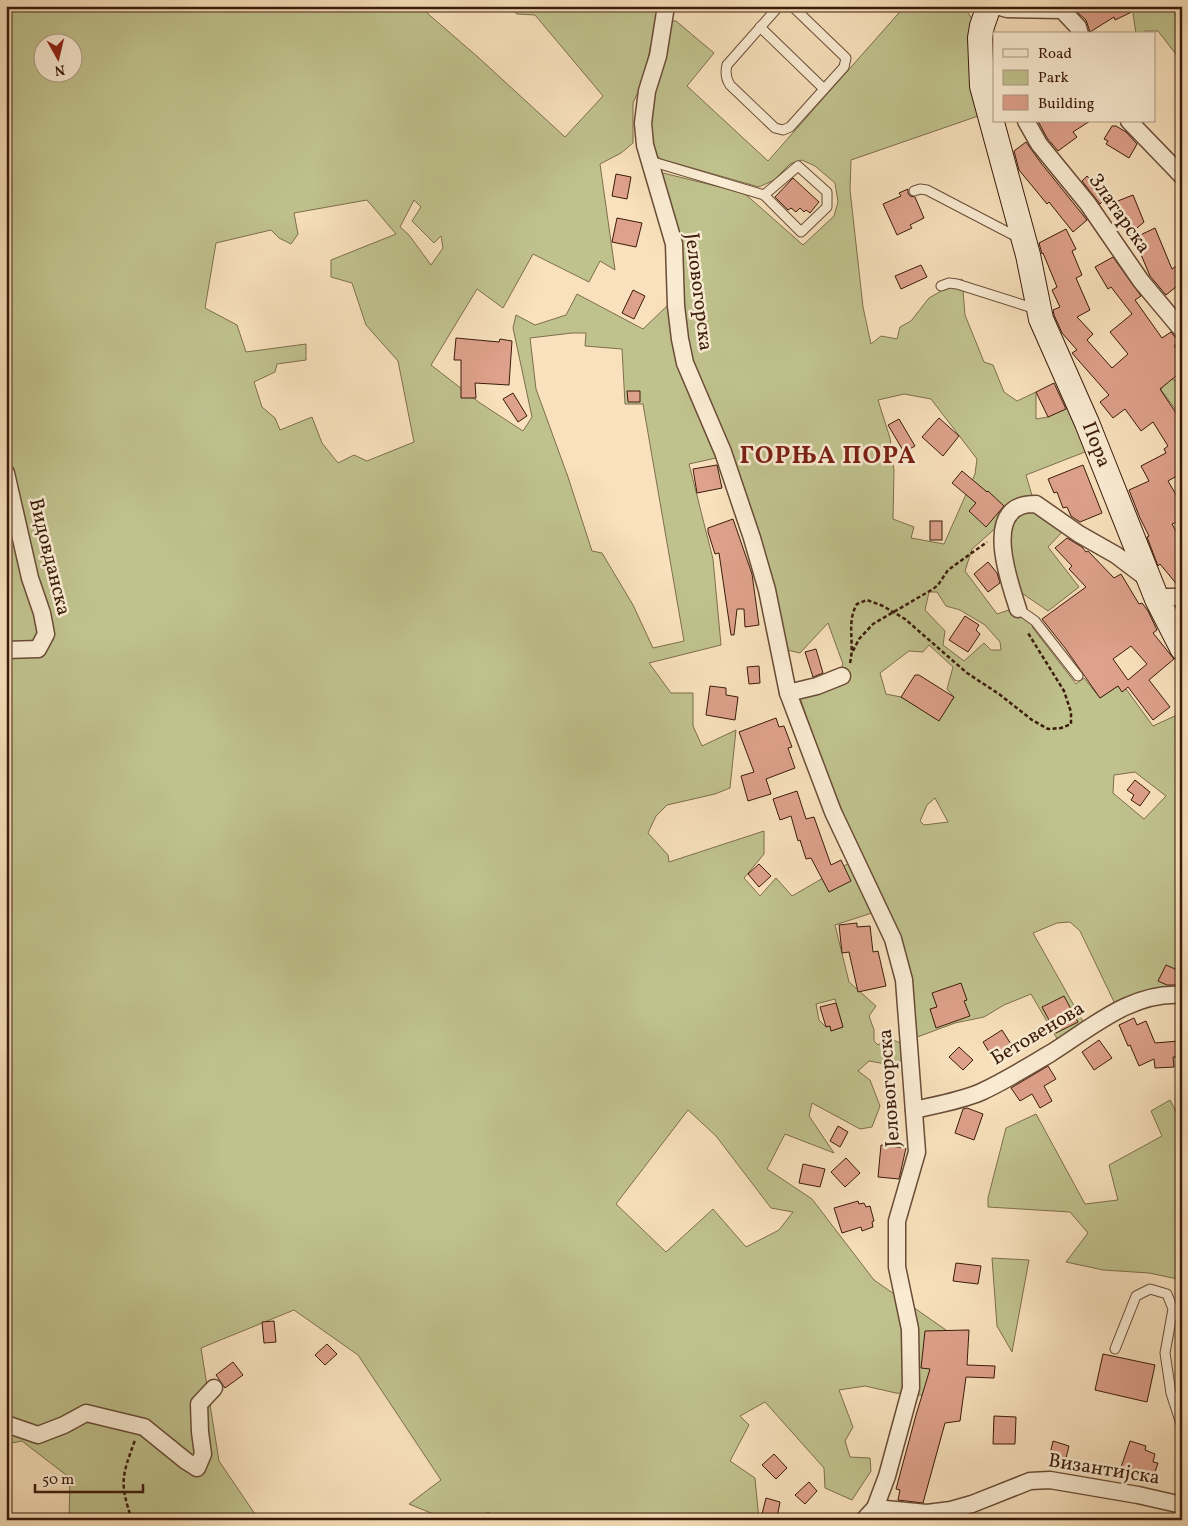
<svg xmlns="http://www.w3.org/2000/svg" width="1188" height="1526" viewBox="0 0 1188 1526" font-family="Vollkorn,serif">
<rect width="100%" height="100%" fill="#f8e1bc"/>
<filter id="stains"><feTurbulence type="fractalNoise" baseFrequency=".004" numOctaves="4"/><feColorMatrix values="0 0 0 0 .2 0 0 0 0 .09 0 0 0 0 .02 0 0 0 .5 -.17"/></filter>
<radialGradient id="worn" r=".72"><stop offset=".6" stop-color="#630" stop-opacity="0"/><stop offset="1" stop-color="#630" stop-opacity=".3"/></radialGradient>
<g fill="#c0c28e" stroke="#7e6e4c" fill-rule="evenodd">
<path d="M6,6H419L479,58L565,137L603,96L535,15L517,14L507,6H657L656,22L643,81L633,103V143L621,153L600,164L615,270L600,261L589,282L533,254L503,308L477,289L431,365L480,403L523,431L532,417L513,328L516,315L535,325L566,315L577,294L643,329L667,306L682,378L716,458L689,464L713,559L721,645L649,663L671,693H693V726L702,746L736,730L730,788L715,794L667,805L656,816L648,833L668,855L669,862L764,831V854L744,878L760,896L776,878L792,896L851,862L875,912L835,925L849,982L876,1006L869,1016L874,1030V1041L878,1045L887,1038L901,1043L908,970L871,875L845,818L821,758L799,695L839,674L843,664L828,623L800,653L787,650L684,353L656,178L663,173L744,193L803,245L834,216L838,202L835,183L815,166L802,160L790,164L774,180L759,187L661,159L652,152L648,124L668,21H676L714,53L687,86L768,161L905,6H964L972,19L981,115L851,160L850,190L863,307L871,344L881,336L897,339L900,327L911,321L929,298L962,279L965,315L984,362L993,365L1004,392L1017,401L1036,392V419L1048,417L1072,406L1090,450L1026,475L1036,509L1065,529L1048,547L1079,587L1048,611L1016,589L998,526L972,549L965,571L997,614L1015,608L1030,619L1033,628L1076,684L1084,678L1100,698L1118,686L1122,691L1126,689L1153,726L1177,715L1182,710V989L1116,1006L1080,931L1070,922L1057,923L1033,933L1085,1025L1059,1042L1031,994L1004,1005L984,1017L955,1023L901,1043L905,1055L897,1066L869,1061L858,1071L870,1080L880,1106L872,1127L860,1129L812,1103L809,1116L834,1153L785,1134L767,1169L812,1199L874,1280L946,1330L935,1356L932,1396L896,1393L865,1386L839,1390L853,1427L845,1441L850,1457L870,1458L871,1471L852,1500L825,1488L824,1468L765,1402L740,1416L749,1425L730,1461L755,1478L759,1520H499L488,1512L478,1520H448L409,1504L441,1480L358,1355L294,1310L201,1348L219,1461L257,1517L253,1520H69L70,1478L22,1441L6,1444ZM42,42H72V72H42ZM367,200L396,234L331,260V277L352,283L366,325L398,361L414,442L367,461L354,455L338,463L322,443L312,417L280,430L275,418L262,407L254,382L275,372L277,364L306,360V344L246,352L237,325L205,308L216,243L271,230L279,238L291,244L298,234L294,213ZM414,200L421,207L412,221L434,243L441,236L443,248L431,265L409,235L400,227ZM572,333H586L585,346L622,349L625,404H643L684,641L653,648L633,605L602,553L592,551L568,477L536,389L530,338ZM904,394L931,399L977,459L975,474L944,544L911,538L914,527L893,519L894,471L890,438L878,400ZM929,592H937L946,606L960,610L985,625L1000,642L1001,650H991L984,643L964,661L943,645L945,631L925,610ZM929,645L953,667L947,689L954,697L939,720L901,697L886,694L880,673L909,651L923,652ZM1135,772L1166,796L1144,819L1113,793L1114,775ZM935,798L948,822L924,825L920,821L927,805ZM835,999L843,1027L831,1031L830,1026L826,1027L819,1020L816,1004ZM688,1110L716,1136L771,1208L793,1212L779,1230L746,1247L713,1209L666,1252L616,1204Z"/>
<path d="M1132,6H1182V62L1158,31H1145V34H1136Z"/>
<path d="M1166,377L1182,383V395L1179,401L1182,405V418L1161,390Z"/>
<path d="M1170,1100L1182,1123V1280L1149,1273L1103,1270L1066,1262L1088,1233L1070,1212L988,1207V1198L1006,1128L1036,1114L1085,1204L1118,1200L1109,1165L1162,1136L1151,1111Z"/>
<path d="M992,1258L1029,1260L1012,1352L997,1326Z"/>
</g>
<g fill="#dea18b" stroke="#3b1b0a" fill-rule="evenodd">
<path d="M1084,6H1144L1115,20L1114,17L1090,32L1086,20L1076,11Z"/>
<path d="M1038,121H1090L1073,132L1077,137L1058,151L1047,138Z"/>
<path d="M1112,126H1116L1126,132L1137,144L1129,158L1106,144L1108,141L1104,139Z"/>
<path d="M1026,142L1041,163L1087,220L1073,232L1049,202L1047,204L1019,170L1014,151Z"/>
<path d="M616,174L631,177L627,199L612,196Z"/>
<path d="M1087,176L1108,196L1100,204L1082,181Z"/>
<path d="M793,178L819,202L810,213L806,210L804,212L800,208L796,212L791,208L788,210L775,197Z"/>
<path d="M908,189V193L910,196L915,197L924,218L910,225L912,228L897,235L883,204L901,196L899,193Z"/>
<path d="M1133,195L1144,222L1131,233L1126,220L1118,223L1110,204Z"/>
<path d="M617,218L642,223L636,247L612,242Z"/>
<path d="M1155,228L1172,269L1182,262V282L1166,295L1150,276L1134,238Z"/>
<path d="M1066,229L1076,249L1072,251L1082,275L1076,278L1090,310L1077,317L1093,334L1087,340L1112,368L1128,354L1110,332L1132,314L1111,287L1108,289L1095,267L1113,257L1141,296L1135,300L1162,338L1171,332L1175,337L1181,340L1174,346L1182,355V371L1160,389L1182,422V473L1168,481L1182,505V520L1172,524L1182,542V587H1179L1160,564L1158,566L1147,537L1149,536L1140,518L1129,490L1149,481L1141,466L1166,453L1164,449L1168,446L1153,422L1141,431L1125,409L1113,418L1100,402L1109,395L1072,353L1077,350L1062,333L1054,315L1053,310L1060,307L1052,290L1057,287L1043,253L1042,254L1039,243Z"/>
<path d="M921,265L927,277L901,289L895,276Z"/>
<path d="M633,290L645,296L634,319L622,313Z"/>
<path d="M456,338L499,342L500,339L512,341L509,385L475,383L476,398H461V360H454Z"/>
<path d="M1054,383L1066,409L1048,417L1036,392Z"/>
<path d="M627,391H640V402H628Z"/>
<path d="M513,393L527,416L518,422L503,399Z"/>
<path d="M939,418L959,436L943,456L922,437Z"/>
<path d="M899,419L915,446L904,452L888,425Z"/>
<path d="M717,465L722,488L697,493L693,469Z"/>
<path d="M1083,465L1102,513L1080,522L1071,516L1067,507L1063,508L1057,492L1054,493L1048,479Z"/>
<path d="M962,471L987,492L988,491L1004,506L986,527L969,511L976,503L952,483Z"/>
<path d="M733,519L752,574L759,625L745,627L744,609H737L734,635H731L719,553L715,554L708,532V528Z"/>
<rect x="930" y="521" width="12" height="19"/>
<path d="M1067,538L1082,547L1086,552L1088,551L1114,578L1121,574L1139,604L1142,603L1148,611L1157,630L1153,633L1174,659L1149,680L1170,707L1153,720L1128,687L1122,692L1118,686L1100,698L1065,648L1042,619L1086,587L1069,569L1072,566L1055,548ZM1131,646L1147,664L1128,680L1113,659Z"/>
<path d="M988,562L997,573L1000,583L988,592L974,574Z"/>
<path d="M965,616L979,625L976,630L980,634L968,652L949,640Z"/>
<path d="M816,649L823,673L813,677L805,652Z"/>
<path d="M759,666L760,683L749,684L747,667Z"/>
<path d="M915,675H919L954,697L939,721L901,697Z"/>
<path d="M710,686L726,688V695L738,697L735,720L706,715Z"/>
<path d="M776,718L779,727L784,726L792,747L788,748L795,768L766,779L771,794L748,801L741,776L754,772L739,732Z"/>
<path d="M1135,780L1150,792L1140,806L1131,800L1134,795L1127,790Z"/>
<path d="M797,791L806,819L814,817L831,865L841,860L851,881L829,892L811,858L806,859L800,840L798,841L791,816L780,820L773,799Z"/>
<path d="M759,864L771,876L759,887L748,874Z"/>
<path d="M857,923V927L870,926L873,952L878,951L886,986L858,992L849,952L842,953L839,925Z"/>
<path d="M1166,965L1182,972L1176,985H1167L1158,981Z"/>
<path d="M961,983L967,1000L964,1001L970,1016L936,1028L930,1009L937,1007L932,993Z"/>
<path d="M1064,996L1078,1022L1056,1033L1042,1007Z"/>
<path d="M836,1003L843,1027L831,1031L830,1026L826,1027L820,1007Z"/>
<path d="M1134,1018L1137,1025L1146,1021L1155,1043L1179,1041L1181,1057H1173L1174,1067L1155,1068L1154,1059L1139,1066L1130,1045L1128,1046L1119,1025Z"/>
<path d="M1002,1030L1016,1052L997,1065L983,1042Z"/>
<path d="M1099,1040L1112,1058L1094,1070L1082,1052Z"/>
<path d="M959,1047L973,1060L963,1070L949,1057Z"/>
<path d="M1048,1066L1056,1079L1044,1086L1052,1101L1040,1108L1032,1094L1020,1101L1011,1088Z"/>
<path d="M967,1108L983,1114L974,1140L955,1133L963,1109Z"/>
<path d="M838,1126L848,1132L840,1147L830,1141Z"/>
<path d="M881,1145L906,1148L899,1179L878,1177Z"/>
<path d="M846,1158L860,1173L845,1187L831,1172Z"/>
<path d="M803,1164L825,1169L820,1187L799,1183Z"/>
<path d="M858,1201L859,1204L864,1203L866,1207L870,1206L874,1221L872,1222L873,1227L862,1231L861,1227L842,1233L834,1208Z"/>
<path d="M956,1263L981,1266L978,1284L953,1281Z"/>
<path d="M274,1321L276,1342L264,1343L262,1322Z"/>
<path d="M969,1330L967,1365L995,1366L994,1378L966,1377L960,1421L945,1423L923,1503L898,1500L900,1490L896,1489L916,1415L930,1369L921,1368L925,1331Z"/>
<path d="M327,1344L337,1354L325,1365L315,1355Z"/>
<path d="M1103,1354L1155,1365L1147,1402L1095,1390Z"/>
<path d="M233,1362L243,1375L225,1388L216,1375Z"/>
<path d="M994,1416L1016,1417L1015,1444H993Z"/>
<path d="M1053,1441L1069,1446L1066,1458L1050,1454Z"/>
<path d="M1130,1441L1146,1446L1145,1450L1155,1454L1153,1462L1158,1463L1152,1481L1120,1470Z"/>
<path d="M774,1454L787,1468L776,1479L762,1465Z"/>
<path d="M809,1482L817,1491L805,1504L795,1495Z"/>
<path d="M766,1498L780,1502L777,1518L762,1514Z"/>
</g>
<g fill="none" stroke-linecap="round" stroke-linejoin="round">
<defs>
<g id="lane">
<path d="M779,6L727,65C725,73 726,79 730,85L775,128L783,130L790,127L844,67L846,58L792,6"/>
<path d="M760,27L824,89"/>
<path d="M650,161L764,195L798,166L827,192V207L801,232L764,195"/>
<path d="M914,191L920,189L927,190L1019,238"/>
<path d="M941,286L949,283L957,284L1036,309"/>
<path d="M1018,609L1035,621L1078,676"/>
<path d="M1115,1349L1136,1296L1150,1289L1167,1294L1173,1309L1165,1353L1171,1393L1182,1427"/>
</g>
<g id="street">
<path d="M666,6L658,56L647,91L643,123L645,145L674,244L676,306L680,339L685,363L723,452L752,538L767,590L788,693L833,812L893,939L904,980L917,1152L897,1221V1267L910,1329L911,1388L887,1476L875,1508L864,1520"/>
<path d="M997,6L1007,9L1062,10L1078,27L1080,34"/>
<path d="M1026,121L1039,144L1088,204L1141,281L1182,330"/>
<path d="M1129,121L1182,176"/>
<path d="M6,473L30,578L42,613L46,634L38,649L6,650"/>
<path d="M1157,599L1167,597H1182"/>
<path d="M1018,609C1010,584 986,518 1021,506C1026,504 1032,504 1036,504L1079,534L1116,555L1149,580"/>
<path d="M788,693L817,686L842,676"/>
<path d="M914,1110C936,1105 960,1101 981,1092C1005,1081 1029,1066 1051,1053C1091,1028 1132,991 1182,995"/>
<path d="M6,1424L38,1435L64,1425L86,1413L144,1427L186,1461L197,1468L203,1454L200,1432L199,1404L214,1388"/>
<path d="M875,1508L927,1513L951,1510L972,1504L1030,1481L1050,1480L1138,1495L1182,1505"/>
</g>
<g id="secondary">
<path id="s1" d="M989,6L982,26L980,38L982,86L1028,255L1041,319L1087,423L1157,599L1182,648"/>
</g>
</defs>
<use href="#lane" stroke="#6a4c36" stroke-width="11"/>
<use href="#street" stroke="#6a4c36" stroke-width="19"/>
<use href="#secondary" stroke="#3b1b0a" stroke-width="26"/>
<g stroke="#3b1b0a" stroke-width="2.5" stroke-dasharray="4 2.5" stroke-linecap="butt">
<path d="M853,651L859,639L873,624L933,589L938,585L948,570L987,542"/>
<path d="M850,663C855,643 846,622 857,604L867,600L883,606L905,619L967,673L999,694L1032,720L1048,729L1061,728L1071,724V712L1064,691L1028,633"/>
<path d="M132,1520C119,1482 122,1476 135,1440"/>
</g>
<use href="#lane" stroke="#faecd3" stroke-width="9"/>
<use href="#street" stroke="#faecd3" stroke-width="16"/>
<use href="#secondary" stroke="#faecd3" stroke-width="24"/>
</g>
<g text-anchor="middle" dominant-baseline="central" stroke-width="5" stroke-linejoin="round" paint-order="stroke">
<g font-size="20" fill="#3b1b0a" stroke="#faecd3">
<text transform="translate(1119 214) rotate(55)">Златарска</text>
<text transform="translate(698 292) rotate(83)">Јеловогорска</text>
<text stroke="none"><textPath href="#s1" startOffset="459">Пора</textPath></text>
<text transform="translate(49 557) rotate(76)">Видовданска</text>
<text transform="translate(1038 1034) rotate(-31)">Бетовенова</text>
<text transform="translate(890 1088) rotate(-94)">Јеловогорска</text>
<text transform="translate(1104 1470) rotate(9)">Византијска</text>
</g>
<g font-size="25" font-weight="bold" letter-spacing="1" fill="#7a1f14" stroke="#faecd3">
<text x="828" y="456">ГОРЊА ПОРА</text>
</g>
</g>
<rect width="1188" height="1526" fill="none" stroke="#f8e1bc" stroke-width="25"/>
<rect x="8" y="8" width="1173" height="1511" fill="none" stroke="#3b1b0a" stroke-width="2.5"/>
<rect x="12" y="12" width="1163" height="1501" fill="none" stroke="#3b1b0a"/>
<rect x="993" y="32" width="162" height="90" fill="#faecd3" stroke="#ae9883"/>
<rect x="1003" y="49" width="25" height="8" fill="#faecd3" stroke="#ae9883"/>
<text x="1038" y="58" font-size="15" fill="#3b1b0a">Road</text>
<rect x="1003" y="70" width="25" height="15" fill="#c0c28e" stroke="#ae9883"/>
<text x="1038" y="82" font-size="15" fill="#3b1b0a">Park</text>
<rect x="1003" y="95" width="25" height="15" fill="#dea18b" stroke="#ae9883"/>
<text x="1038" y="108" font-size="15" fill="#3b1b0a">Building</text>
<g transform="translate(58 58) rotate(172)"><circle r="24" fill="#faecd3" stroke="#ae9883"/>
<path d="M0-4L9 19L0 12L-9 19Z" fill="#8f2418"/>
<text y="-8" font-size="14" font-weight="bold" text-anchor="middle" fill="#3b1b0a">N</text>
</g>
<path d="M35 1484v8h108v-8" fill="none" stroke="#3b1b0a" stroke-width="2.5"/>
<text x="42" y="1484" font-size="15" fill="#3b1b0a" stroke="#faecd3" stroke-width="4" paint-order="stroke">50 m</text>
<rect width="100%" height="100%" filter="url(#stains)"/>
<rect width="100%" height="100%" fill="url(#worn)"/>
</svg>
